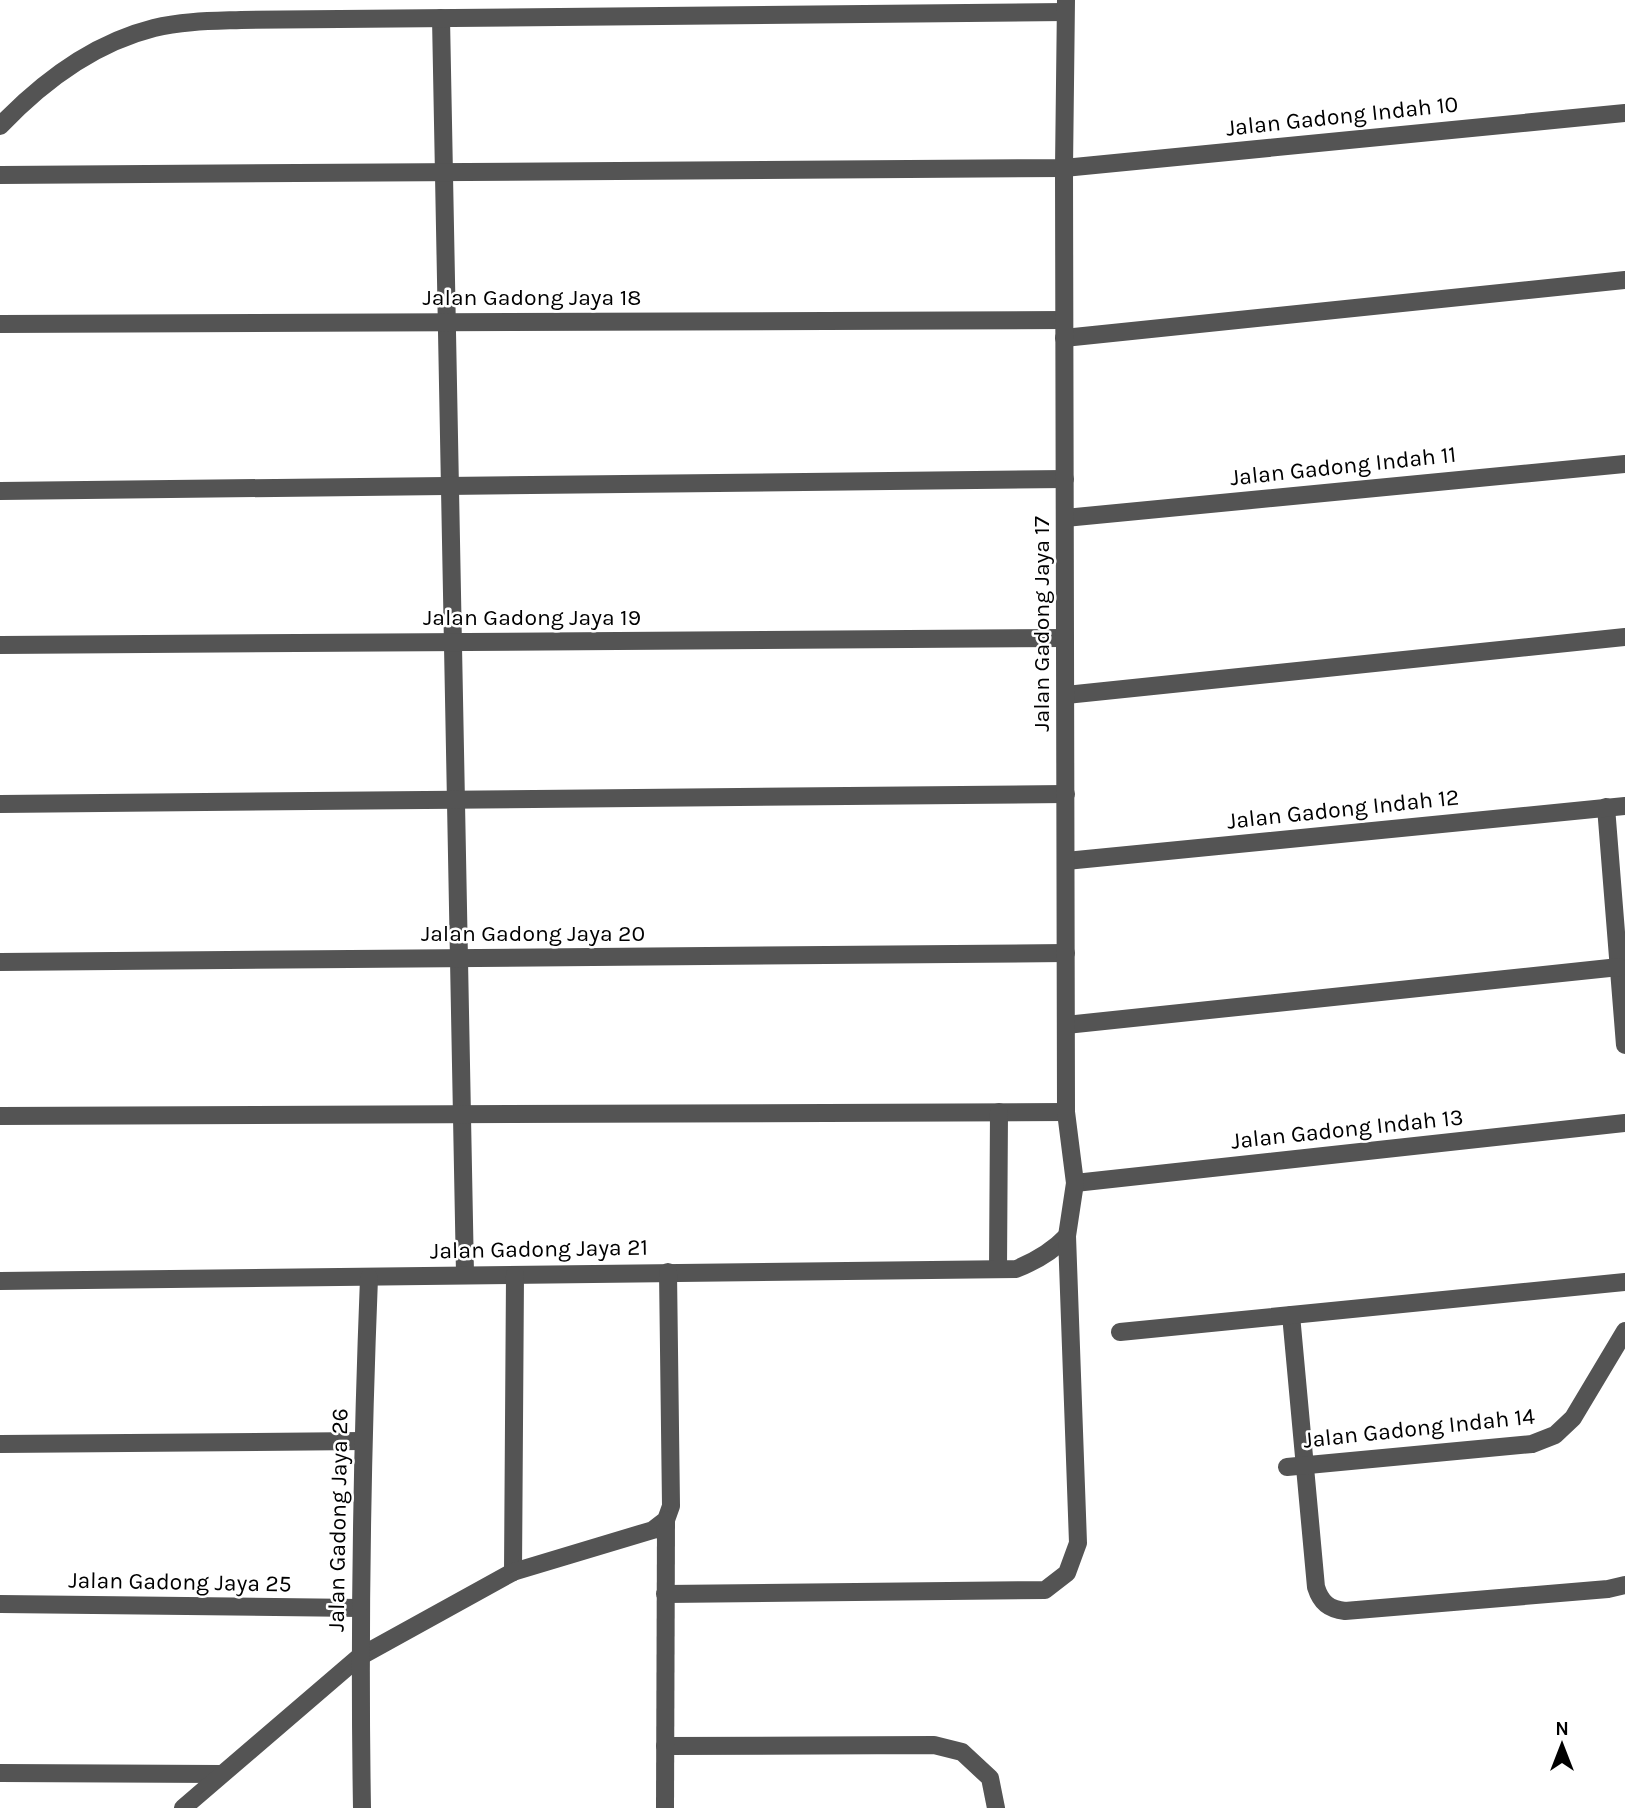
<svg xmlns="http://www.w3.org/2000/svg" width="1625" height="1808" viewBox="0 0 1625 1808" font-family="Karla,sans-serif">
<rect width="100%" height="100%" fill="#fff"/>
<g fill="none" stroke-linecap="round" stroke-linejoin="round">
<g stroke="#545454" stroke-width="18">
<path d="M441,18L465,1274"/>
<path d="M0,126C42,82 94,43 154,28C182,21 213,21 241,20L1065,12"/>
<path d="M0,175L1064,168L1625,113"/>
<path d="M0,324L1064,320"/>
<path d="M1064,338L1625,280"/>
<path d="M0,491L1065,479"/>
<path d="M1065,518L1625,464"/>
<path d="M0,645L1065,638"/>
<path d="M1066,695L1625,637"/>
<path d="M0,804L1066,794"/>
<path d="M1606,807L1625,1045"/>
<path d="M1066,861L1625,806"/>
<path d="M0,962L1066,953"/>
<path d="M1066,1025L1619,967"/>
<path d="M0,1116L1066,1112"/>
<path d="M1075,1183L1625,1123"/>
<path d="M998,1269L999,1112"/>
<path d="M0,1281L1016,1269C1036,1261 1052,1252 1067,1236"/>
<path d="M1291,1315L1316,1587C1321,1603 1329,1609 1345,1611L1608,1589L1625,1585"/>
<path d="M1120,1332L1625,1282"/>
<path d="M0,1444L363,1441"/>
<path d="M1287,1467L1532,1444L1555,1435L1573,1418L1625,1331"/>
<path d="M513,1572L515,1275"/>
<path d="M665,1594L1045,1590L1067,1573L1078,1543L1067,1236L1075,1183L1066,1112L1064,168L1066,0"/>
<path d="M0,1604L360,1608"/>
<path d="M665,1746L934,1745L962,1752L990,1778L996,1808"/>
<path d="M0,1773L221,1774"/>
<path d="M183,1808L359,1657L513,1572L653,1530L666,1520L671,1506L668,1272"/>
<path d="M362,1808C359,1631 362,1455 369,1278"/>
<path d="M665,1808L666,1520"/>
</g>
</g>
<g text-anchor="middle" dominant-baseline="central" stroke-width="5" stroke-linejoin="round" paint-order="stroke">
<g font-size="23" fill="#000" stroke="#fff">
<text transform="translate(1342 116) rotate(-6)">Jalan Gadong Indah 10</text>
<text x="532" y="297">Jalan Gadong Jaya 18</text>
<text transform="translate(1343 466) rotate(-6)">Jalan Gadong Indah 11</text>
<text x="532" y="617">Jalan Gadong Jaya 19</text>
<text transform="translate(1041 624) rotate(-90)">Jalan Gadong Jaya 17</text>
<text transform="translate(1343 809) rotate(-6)">Jalan Gadong Indah 12</text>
<text x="533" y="933">Jalan Gadong Jaya 20</text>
<text transform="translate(1347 1129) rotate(-6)">Jalan Gadong Indah 13</text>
<text transform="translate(539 1249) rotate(-1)">Jalan Gadong Jaya 21</text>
<text transform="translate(1419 1428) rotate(-6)">Jalan Gadong Indah 14</text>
<text transform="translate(338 1520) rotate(-89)">Jalan Gadong Jaya 26</text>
<text transform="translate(180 1582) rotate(1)">Jalan Gadong Jaya 25</text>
</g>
</g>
<g transform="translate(1562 1745)" stroke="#ffffff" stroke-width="5" paint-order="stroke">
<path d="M0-5L12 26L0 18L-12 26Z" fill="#000000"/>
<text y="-10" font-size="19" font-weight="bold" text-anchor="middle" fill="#000000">N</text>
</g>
</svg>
